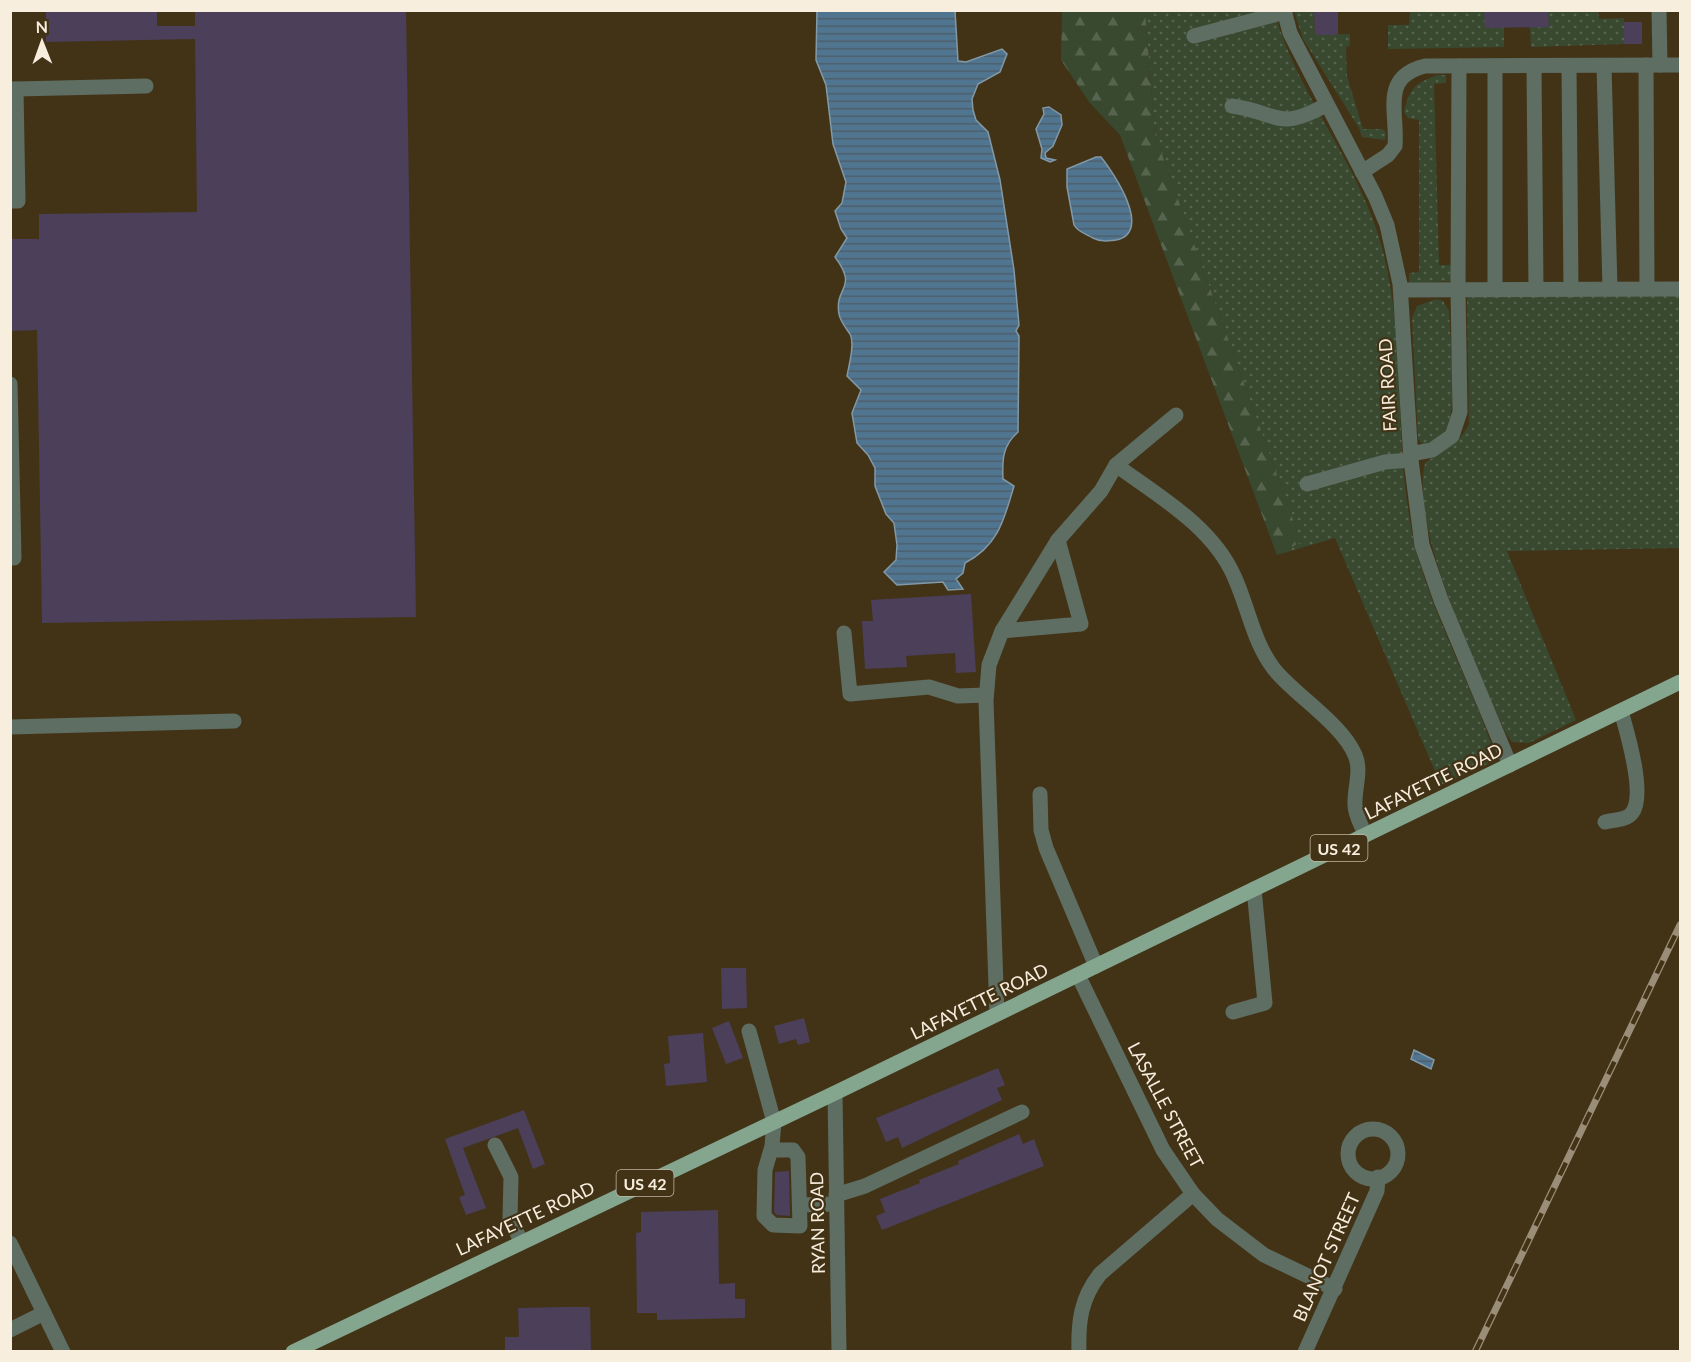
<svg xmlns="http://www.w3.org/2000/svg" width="1691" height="1362" viewBox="0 0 1691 1362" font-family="Lato,sans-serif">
<defs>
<pattern id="grass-dots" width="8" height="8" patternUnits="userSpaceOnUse" patternTransform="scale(1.5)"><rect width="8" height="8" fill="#384930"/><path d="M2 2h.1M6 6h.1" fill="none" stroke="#56644e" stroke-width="1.8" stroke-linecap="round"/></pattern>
<pattern id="forest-firs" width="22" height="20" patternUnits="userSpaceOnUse" patternTransform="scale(1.5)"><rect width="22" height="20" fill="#384930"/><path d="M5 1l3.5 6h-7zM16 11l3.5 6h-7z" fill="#56644e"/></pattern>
<pattern id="water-rules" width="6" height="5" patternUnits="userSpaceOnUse" patternTransform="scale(1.5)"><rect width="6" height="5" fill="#507590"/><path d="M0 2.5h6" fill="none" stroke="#4d5e6a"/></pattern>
</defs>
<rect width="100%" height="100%" fill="#423317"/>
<g fill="url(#grass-dots)">
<path d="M1145,11H1274C1297,95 1358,161 1381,244C1408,339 1392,445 1414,541C1431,613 1469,679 1493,749L1492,762L1441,785L1335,538L1277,555L1301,542L1155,135Z"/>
<path d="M1294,11H1314L1315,35L1350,34V46L1346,47L1347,76L1363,129H1382L1386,132L1385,140L1362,137L1359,128L1303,39Z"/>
<path d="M1410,11H1484L1504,27V47L1388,49V25H1409Z"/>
<path d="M1548,11H1598L1599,19L1624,18V44L1531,47L1530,27H1548Z"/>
<path d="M1437,75H1446V83L1434,84L1439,265H1452V281L1409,283V273L1419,272V120L1408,118L1404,112C1410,88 1414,84 1437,75Z"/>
<path d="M1680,295V548L1507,551L1576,720L1529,743L1512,742L1505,732C1478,666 1409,530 1425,463C1442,450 1459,445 1469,424L1467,297Z"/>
<path d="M1436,299L1443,301L1449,311C1450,336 1459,417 1444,434C1440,439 1431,442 1424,446L1418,439L1412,318L1417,306Z"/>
</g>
<path fill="url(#forest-firs)" d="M1062,11H1145L1155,135L1301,542L1277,555L1120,135L1089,102L1061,60Z"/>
<g fill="url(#water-rules)" stroke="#8299a7" stroke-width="1.5">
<path d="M817,10L955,11L958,61L966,62L1002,49L1007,54L1000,72L978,84L972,99L973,110L976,120L988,132L1000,180L1014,270L1019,325L1016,331L1019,336L1018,432C1003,445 1002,459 1003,479L1014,486C1004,520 998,546 965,563L963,573L956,579L963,589L948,590L943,582L897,585L884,572L896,560L897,545L894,523L886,514L875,486V468L868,455L857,443L852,413L861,390L847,376C849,365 855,344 850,334C846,328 840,321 839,314C834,286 859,289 835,257L847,238L841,229L835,211L842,203L846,182L833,144L826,85L816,60Z"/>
<path d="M1049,107L1061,115L1062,125L1053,146L1045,153L1046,158L1055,160L1050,162L1041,158L1042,149L1036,129L1044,114L1043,108Z"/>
<path d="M1096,157H1101C1113,172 1154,232 1116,240C1107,241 1101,242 1093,238C1086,234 1078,232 1074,225L1067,187V169Z"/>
<path d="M1414,1050L1434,1060L1431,1069L1411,1059Z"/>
</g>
<g fill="#4b3f5a">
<path d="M46,10H157V26H195V10H406L416,617L42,623L37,330L10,331V239H39V214L197,212L195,39L46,42Z"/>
<path d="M1314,10H1338V35H1315Z"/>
<path d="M1484,10H1548L1549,27L1485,28Z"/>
<rect x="1624" y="22" width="18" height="22"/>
<path d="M971,594L976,672L956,673L955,653L906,656L907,667L865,669L862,621H873L871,600Z"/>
<path d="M721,968H746L747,1008L722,1009Z"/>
<path d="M804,1018L810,1042L798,1045L796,1039L779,1044L774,1026Z"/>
<path d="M729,1021L743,1058L726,1064L712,1028Z"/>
<path d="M703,1033L707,1082L666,1086L664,1064L670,1063L668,1036Z"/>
<path d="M998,1068L1005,1085L997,1088L1002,1100L902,1148L898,1137L886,1142L876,1118Z"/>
<path d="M524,1110L545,1164L533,1169L518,1128L463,1148L486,1208L466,1215L459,1197L465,1195L445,1139Z"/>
<path d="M1019,1134L1023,1144L1034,1139L1044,1166L882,1230L876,1216L885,1212L880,1199L920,1183L919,1180L959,1164L958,1161Z"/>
<path d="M789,1171L790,1216L777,1215L774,1212L775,1172Z"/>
<path d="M718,1210L719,1284L735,1283V1299H745V1318L657,1320V1313H637L636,1233L641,1232V1212Z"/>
<path d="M562,1307H590L591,1352H505V1337H519L518,1308Z"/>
</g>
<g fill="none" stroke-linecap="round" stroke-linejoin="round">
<g stroke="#5e6e63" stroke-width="15">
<path d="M1284,10L1290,33L1375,196L1387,225L1400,284L1411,460L1422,545L1441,600L1510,765"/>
<path d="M1659,10L1660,65"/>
<path d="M1194,36L1285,12"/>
<path d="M1646,65L1647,289"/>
<path d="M1495,66V290"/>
<path d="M1534,66L1536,290"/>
<path d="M1569,66L1571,290"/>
<path d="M1604,66L1610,289"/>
<path d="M10,89H16L18,201H10"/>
<path d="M16,89L146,86"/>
<path d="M1232,106C1280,113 1277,132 1326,105"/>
<path d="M1362,172L1388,155L1395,146C1398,112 1380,77 1425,66L1680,65"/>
<path d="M1401,290L1680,289"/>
<path d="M10,384L14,558H10"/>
<path d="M1410,454L1432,450L1452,436L1460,412L1458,290L1459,66"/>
<path d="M1116,465C1158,496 1212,526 1234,576C1248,606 1253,642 1274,669C1295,695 1342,724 1355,755C1362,771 1354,789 1355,805C1355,815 1362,826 1365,835"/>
<path d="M1307,484L1385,462L1411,460"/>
<path d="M1002,631L1081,624L1058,540"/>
<path d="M844,633L850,694L929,687L958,696L986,695"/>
<path d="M10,727L234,721"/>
<path d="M1040,794L1041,830L1046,848L1096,966"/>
<path d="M1605,822C1613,820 1627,820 1632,813C1646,795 1627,732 1621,711"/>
<path d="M1078,975L1163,1150L1193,1194L1217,1219L1264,1255L1335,1289"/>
<path d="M1233,1012L1265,1003L1254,889"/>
<path d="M997,1014L986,701L989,665L1002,631L1058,540L1101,491L1116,465L1176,415"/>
<path d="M749,1031L774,1122L772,1146L765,1170L764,1216L773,1225L800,1226L798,1157L793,1150H771"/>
<path d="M835,1093L839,1352"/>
<circle cx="1373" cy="1154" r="25"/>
<path d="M495,1145L511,1177L510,1219L521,1241"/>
<path d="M836,1195L865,1186L1022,1112"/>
<path d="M800,1205L836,1204"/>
<path d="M10,1243L63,1352"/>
<path d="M10,1330L44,1313"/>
<path d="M1079,1352C1078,1321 1081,1298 1100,1274L1193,1194"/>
<path d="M1305,1352L1377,1191L1378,1177"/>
</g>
<path stroke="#84a68f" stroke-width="15" d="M293,1352L835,1093L1680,682"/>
<defs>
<path id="rail" d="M1475,1352L1680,925"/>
</defs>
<use href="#rail" stroke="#9b8e78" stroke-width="7"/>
<use href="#rail" stroke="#423317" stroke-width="4.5" stroke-dasharray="14" stroke-linecap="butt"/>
</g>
<g text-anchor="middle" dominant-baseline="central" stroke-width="4.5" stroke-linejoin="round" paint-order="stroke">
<g fill="#423317" stroke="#c1b6a2" stroke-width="1.5">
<rect x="1310.5" y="835" width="57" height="26" rx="4.5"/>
<rect x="616.5" y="1170" width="57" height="26" rx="4.5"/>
</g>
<g font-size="16" font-weight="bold" fill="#f8eede">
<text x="1339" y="848">US 42</text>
<text x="645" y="1183">US 42</text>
</g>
<g font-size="18" fill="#f8eede" stroke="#423317">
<text transform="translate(1387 385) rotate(-93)">FAIR ROAD</text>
<text transform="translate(1433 781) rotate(-26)">LAFAYETTE ROAD</text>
<text transform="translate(979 1001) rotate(-26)">LAFAYETTE ROAD</text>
<text transform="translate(1166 1105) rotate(62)">LASALLE STREET</text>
<text transform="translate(525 1218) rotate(-25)">LAFAYETTE ROAD</text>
<text transform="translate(817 1223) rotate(-91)">RYAN ROAD</text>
<text transform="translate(1326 1257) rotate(-66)">BLANOT STREET</text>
</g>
</g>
<rect width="1691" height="1362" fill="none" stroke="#f8eede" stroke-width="24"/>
<g transform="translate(42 42) rotate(359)" stroke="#423317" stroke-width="4.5" paint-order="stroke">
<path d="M0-4.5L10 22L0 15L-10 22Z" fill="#f8eede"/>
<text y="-9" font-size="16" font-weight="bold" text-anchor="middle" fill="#f8eede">N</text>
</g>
</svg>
